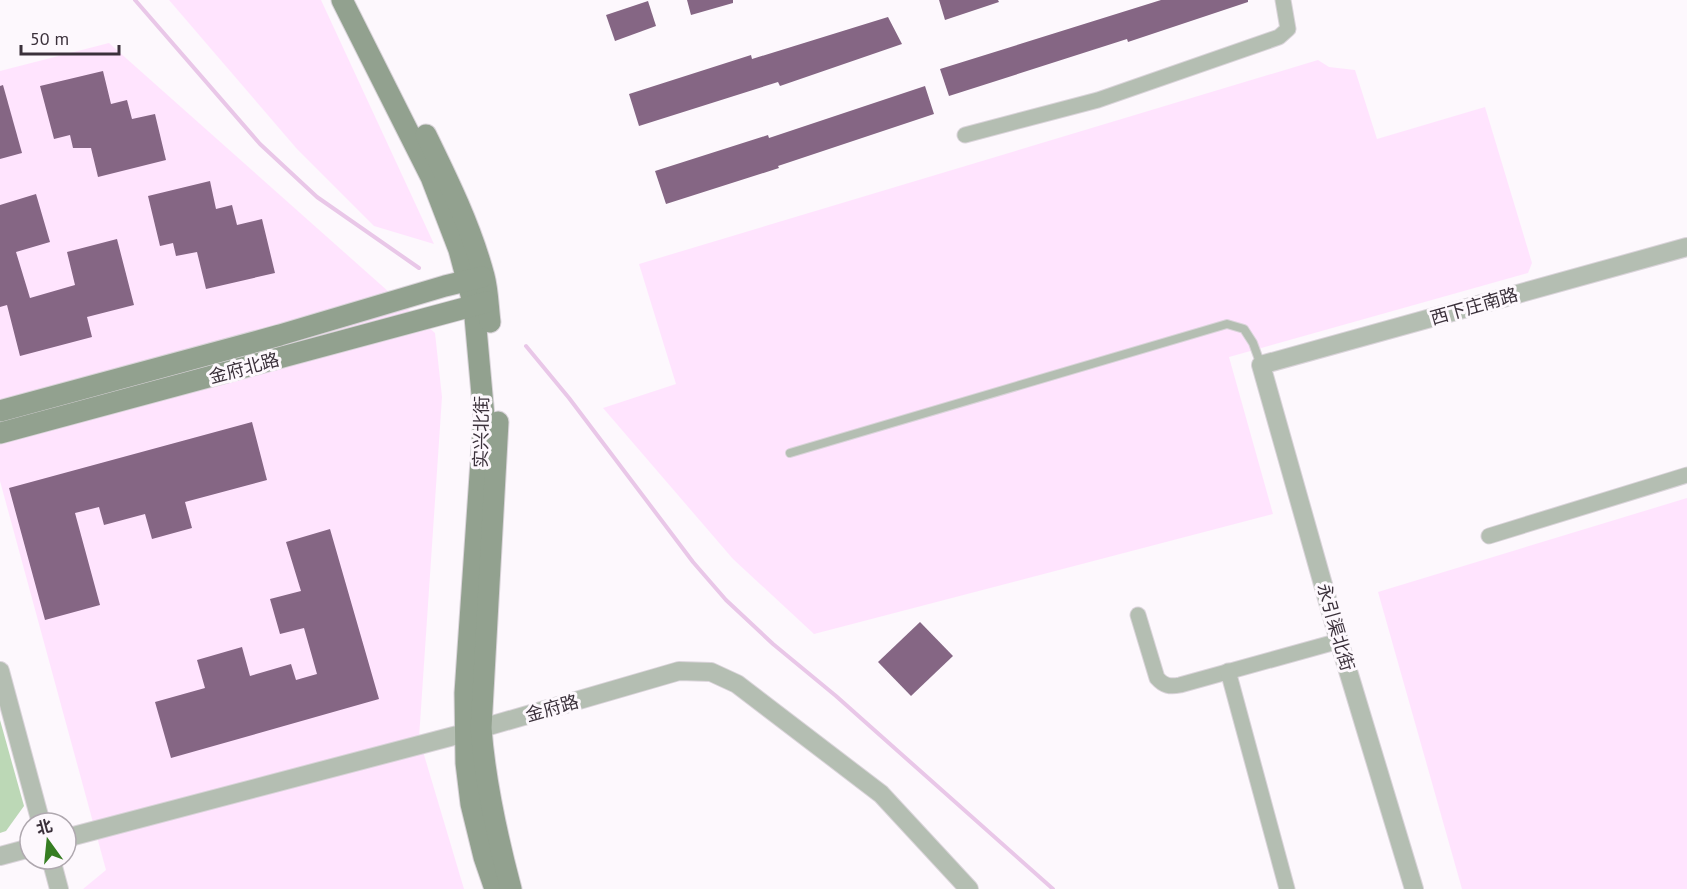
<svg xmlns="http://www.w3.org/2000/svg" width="1687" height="889" viewBox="0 0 1687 889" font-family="'PT Sans','Noto Sans SC',sans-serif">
<rect width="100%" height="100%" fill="#fdf8fd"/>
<g fill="#ffe4fe">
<path d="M169,0H321L434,244L374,226L297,149Z"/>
<path d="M109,43L435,333L442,397L419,738L464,889H83L106,870L0,481V71Z"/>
<path d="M1318,60L1329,67L1355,70L1377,139L1485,107L1532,263L1528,273L1229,357L1273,514L814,634L733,559L603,408L676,384L639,264Z"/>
<path d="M1687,498V889H1462L1378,592Z"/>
</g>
<path fill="#bcd8b6" d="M0,720L24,806L6,831L0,833Z"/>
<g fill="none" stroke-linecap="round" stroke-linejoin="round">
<g stroke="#e9c7e8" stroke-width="4">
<path d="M135,0L260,144L317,197L419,268"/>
<path d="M526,346L569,398L693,562L726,600L773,644L836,696L1053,889"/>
</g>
</g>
<g fill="#856684">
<path d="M687,0H733V3L691,15Z"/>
<path d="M939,0H998L999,2L945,20Z"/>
<path d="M1161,0H1248V2L1128,42L1127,39L949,96L940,69Z"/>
<path d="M648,1L656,26L615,41L606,15Z"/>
<path d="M888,17L902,44L780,86L778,82L639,126L629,94L751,55L752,59Z"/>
<path d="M103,71L111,104L127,100L132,119L155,114L166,160L98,177L91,148H73L70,135L54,139L40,86Z"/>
<path d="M3,85L22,153L0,159V86Z"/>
<path d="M925,86L934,114L778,166L779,168L666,204L655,171L768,135L769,138Z"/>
<path d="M210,181L216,209L232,205L237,225L262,219L275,273L206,289L197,252L176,256L173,243L160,246L148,196Z"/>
<path d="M36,194L50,242L16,252L30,298L75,285L67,252L117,239L134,305L87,317L92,337L20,356L7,305L0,307V205Z"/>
<path d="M252,422L267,480L185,502L192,528L152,539L145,514L104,525L99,507L75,513L100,605L45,620L9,488Z"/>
<path d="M330,529L379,699L171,758L155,702L205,688L197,660L242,647L250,676L291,664L296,680L317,674L304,628L280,634L270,599L301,591L286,542Z"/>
<path d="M920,622L953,656L911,696L878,662Z"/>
</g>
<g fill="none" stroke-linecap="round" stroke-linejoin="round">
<defs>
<path id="service" d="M790,453L1227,324L1244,329L1253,343L1261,365"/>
<g id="minor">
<path d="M965,135L1098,100L1279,37L1288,29L1283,0"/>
<path d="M1489,536L1687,475"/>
<path d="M1138,615L1157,678C1164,686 1170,687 1180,685L1339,641"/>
<path d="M1228,671L1287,889"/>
</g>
<g id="tertiary">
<path d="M0,671L41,823"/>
<path d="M66,838L465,733L679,671L711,672L737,684L881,794L969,889"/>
<path d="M0,856L30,848"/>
<path d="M51,859L59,889"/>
<path d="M1414,889L1339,641L1261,365L1687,247"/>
</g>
<g id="secondary">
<path d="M342,0L431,177L459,250L474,306L484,417L465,693L466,763L471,804L484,857L495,889"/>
<path d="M426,135C448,180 471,227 484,276C488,291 488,307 490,322"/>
<path d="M0,411L280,335L445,286L482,277"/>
<path d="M498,422L481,728C485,783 497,836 511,889"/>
<path d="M0,433L487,302"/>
</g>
</defs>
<use href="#service" stroke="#dad4da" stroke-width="10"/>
<use href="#minor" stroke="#dad4da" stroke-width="17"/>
<use href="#tertiary" stroke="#dad4da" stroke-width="20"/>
<use href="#secondary" stroke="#dad4da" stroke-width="23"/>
<use href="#service" stroke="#b4beb2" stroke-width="8"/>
<use href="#minor" stroke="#b4beb2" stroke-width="15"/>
<use href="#tertiary" stroke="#b4beb2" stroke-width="18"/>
<use href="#secondary" stroke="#92a18f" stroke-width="21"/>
</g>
<g text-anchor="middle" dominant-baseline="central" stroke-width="6" stroke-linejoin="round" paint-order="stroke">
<g font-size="18" fill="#3b313b" stroke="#fdf8fd">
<text transform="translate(1474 306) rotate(-16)">西下庄南路</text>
<text transform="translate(244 368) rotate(-15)">金府北路</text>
<text transform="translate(481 432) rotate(-89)">实兴北街</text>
<text transform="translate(1336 627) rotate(74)">永引渠北街</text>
<text transform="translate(552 708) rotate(-16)">金府路</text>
</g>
</g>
<g transform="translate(48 841) rotate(345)"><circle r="28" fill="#fdf8fd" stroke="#afa8af" stroke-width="1.5"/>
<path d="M0-4.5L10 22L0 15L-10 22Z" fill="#367d22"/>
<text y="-9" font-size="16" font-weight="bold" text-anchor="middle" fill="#3b313b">北</text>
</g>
<path d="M21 45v9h98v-9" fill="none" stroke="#3b313b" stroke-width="3"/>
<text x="30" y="45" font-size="18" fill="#3b313b" stroke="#fdf8fd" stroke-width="4.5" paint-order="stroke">50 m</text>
</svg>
